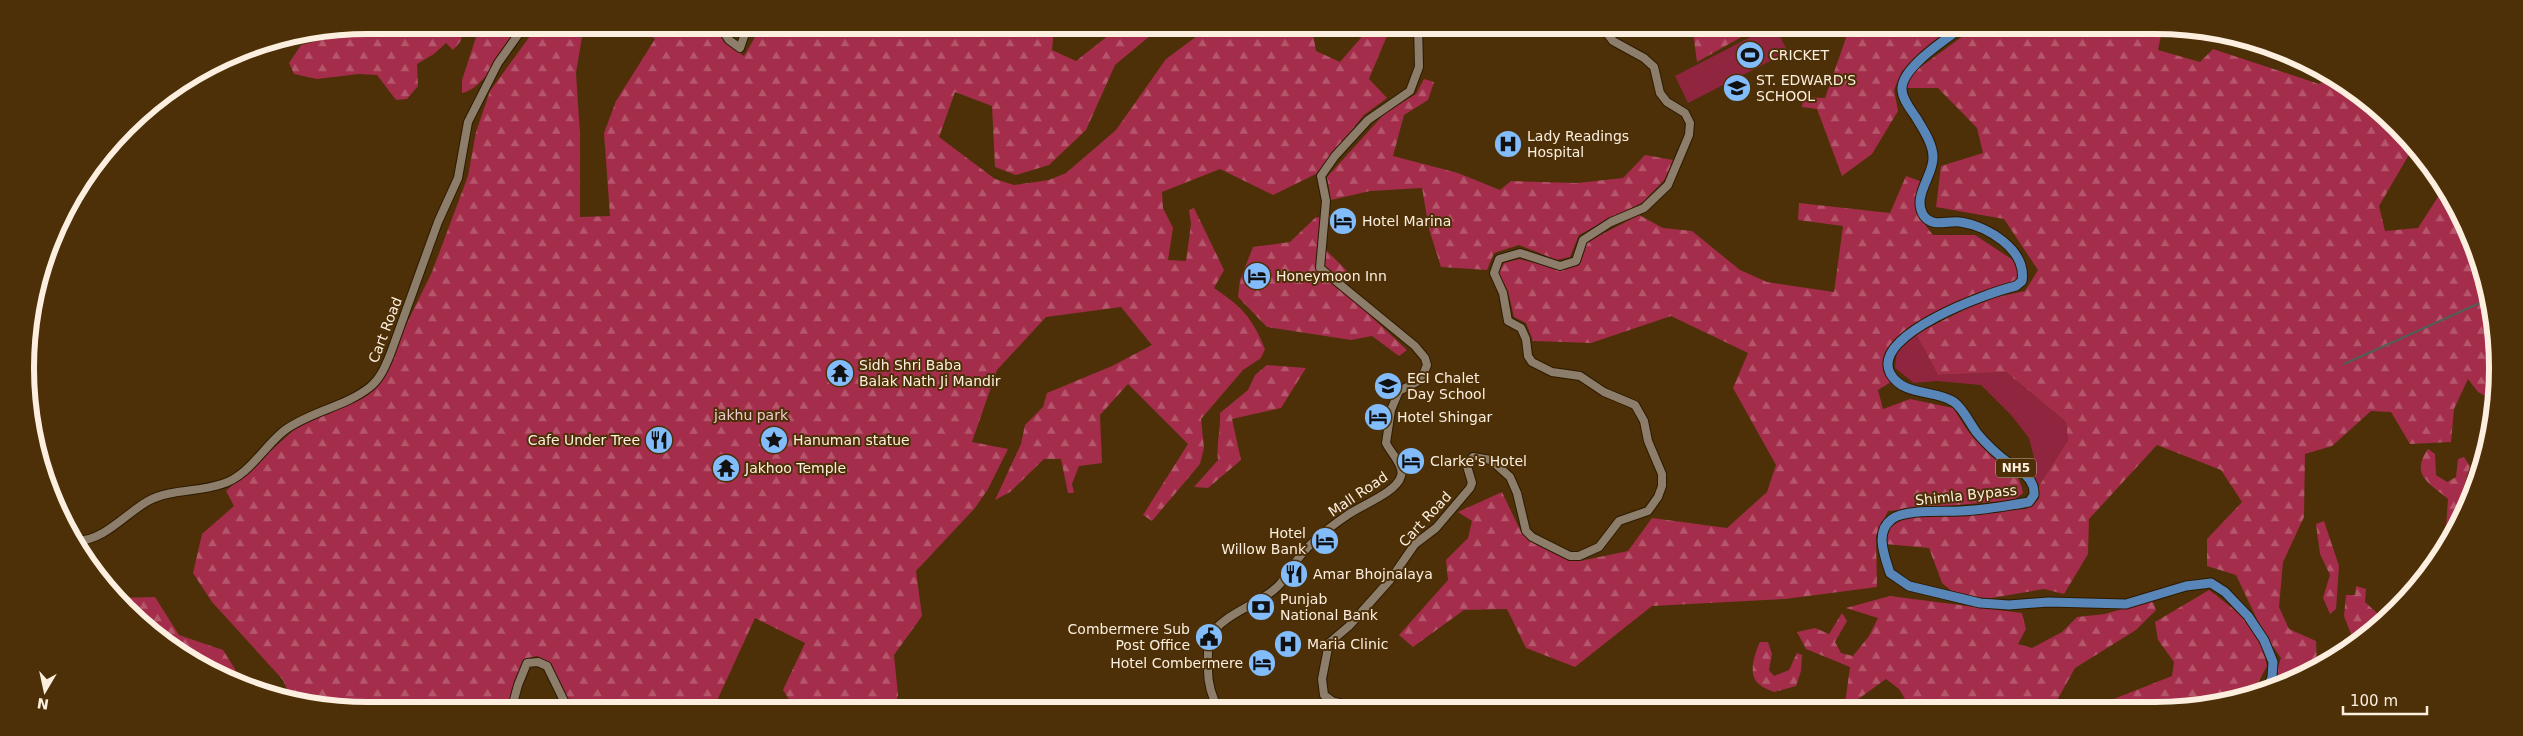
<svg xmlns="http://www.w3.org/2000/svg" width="2523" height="736" viewBox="0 0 2523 736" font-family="'DejaVu Sans',sans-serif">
<defs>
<pattern id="forest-firs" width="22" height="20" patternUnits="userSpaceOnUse" patternTransform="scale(1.25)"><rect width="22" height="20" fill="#a32d4a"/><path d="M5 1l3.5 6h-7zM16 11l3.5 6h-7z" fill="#b5566c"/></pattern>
</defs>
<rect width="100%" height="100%" fill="#4d3007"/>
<g fill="#902540">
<path d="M1774,25L1788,52L1688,103L1675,76Z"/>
<path d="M1916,334L1938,375L2006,372L2066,422L2068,440L2039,486L2029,467L2034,458L2029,438L2011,415L1981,385L1937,381L1914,383L1895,368L1897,351Z"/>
</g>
<g fill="url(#forest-firs)">
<path d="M368,25H466L460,42L453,50L446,43L434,54L417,64L418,86L407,99L396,100L377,75L359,74L317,79L294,74L289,63L301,45L326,39L334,28Z"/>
<path d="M480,25H519C507,44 484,90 462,93V80Z"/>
<path d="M538,25H584L576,73L580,133V217L610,216L604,133L616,101L655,39L633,25H715L724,42L744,56L762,25H1052L1054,28L1052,50L1076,61L1109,35L1104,25H1163L1115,65L1086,130L1049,165L1016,175L995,167L992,106L955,92L939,137L995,179L1014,185L1049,180L1066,173L1116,130L1166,59L1212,25H1252L1254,34L1312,27L1316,51L1340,62L1372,25H1397L1389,31L1369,79L1387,98L1364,115L1316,174L1273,195L1220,169L1162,192L1163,208L1173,228L1168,260L1186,261L1191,224L1189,210L1194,208L1224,270L1214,288C1242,307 1252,317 1265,349L1261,358L1243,370L1201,419L1204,448L1200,464L1152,521L1143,515L1188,444L1128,384L1100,415L1102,463L1079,466L1072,484L1074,493H1068L1061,459H1044L1010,492L995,500L1021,444L1025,425L1043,407L1047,393L1112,366L1152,345L1121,307L1046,317L997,370L972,442L1008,449L988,489L975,508L916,571L922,616L894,655L898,695L894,710H796L783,690L805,643L755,618L715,705L720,710L574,711L550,663L537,656L524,659L507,711H368L301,704L292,701L283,680L212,602L193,573L202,534L234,506L226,491L305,420L376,386L432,272L468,176L476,132L490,91Z"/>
<path d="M1692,25H1742L1745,35L1697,62Z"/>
<path d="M1844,25H1957L1902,71L1894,90L1898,111L1872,154L1842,176L1817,109L1802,107L1803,97L1825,98L1848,32Z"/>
<path d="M1978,25L2163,26L2158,50L2200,62L2213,49L2319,84L2336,77L2345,83L2397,125L2414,146L2379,206L2385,231L2418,228L2445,186C2454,203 2465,219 2472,236C2493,288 2500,346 2495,401L2478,392L2468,379L2454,409L2451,442L2410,444L2391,412L2371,411L2332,446L2305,454L2304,517L2283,562L2279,607L2289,629L2316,641L2317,668L2306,676L2271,687L2281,658L2264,634L2236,575L2207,566V539L2242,502L2221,470L2157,445L2089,519L2088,554L2064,594L2044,589L1986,599L1954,593L1942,583L1929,548L1885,544L1890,527L1907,517L2026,509L2039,499V486L2068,440L2066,422L2006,372L1938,375L1916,334L1983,300L2025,291L2038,270L2004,219L1936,207L1941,166L1983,153L1977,128L1938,88H1906L1911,74Z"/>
<path d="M1424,79L1434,82L1428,100L1404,115L1393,156L1458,173L1500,190L1511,181L1577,183L1623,178L1645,155L1673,160L1665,179L1643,202L1579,235L1570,257L1557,260L1519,245L1494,253L1487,270L1441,267L1429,229L1422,188L1370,191L1331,200L1327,177L1385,113L1416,94Z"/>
<path d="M1906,176L1920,181C1915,208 1916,214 1933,235H1975L2016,262L2018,280L2008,285L1974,294L1914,324L1891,346L1884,368L1891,382L1878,390L1883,409L1910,399L1953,408C1960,418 1966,430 1974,438C1991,454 2020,468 2023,493L2014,500L1888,511L1876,536L1877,587L1785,599L1652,606L1575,667L1526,648L1507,609L1464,610L1413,647L1399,635L1448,580L1446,560L1468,538L1472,521L1458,512L1502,492L1521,532L1567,559L1580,561L1628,551L1652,518L1727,528L1767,492L1776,465L1733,388L1748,353L1671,316L1591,343L1533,341L1526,323L1514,317L1508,291L1498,272L1504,263L1519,259L1559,269L1578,265L1587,242L1639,215L1663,228L1692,231L1740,270L1767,282L1834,292L1843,226L1798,220L1799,203L1890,213Z"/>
<path d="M1316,217L1321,218L1319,243L1349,273L1344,291L1407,350L1399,356L1372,336L1351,340L1267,327L1238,297L1240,280L1253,247L1290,242Z"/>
<path d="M1267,365L1306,368L1281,408L1232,419L1241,460L1208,488L1194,487L1218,460C1216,443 1221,429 1220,413L1248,390L1255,375Z"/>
<path d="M2428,449L2435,454L2436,475L2447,482L2456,477L2458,459L2464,457L2470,466L2463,489L2470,499L2462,520L2450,538L2446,528L2448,499C2429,483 2410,475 2428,449Z"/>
<path d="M2324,521L2339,566L2336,609L2330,614L2323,598L2330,575L2320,554L2316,524Z"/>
<path d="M2356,586L2366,589L2365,602L2377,613L2379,624L2354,642L2344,616L2346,595H2355Z"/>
<path d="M2209,590C2240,614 2259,625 2267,666L2253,692L2199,708H2091L2172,676L2174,662L2158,640L2155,622Z"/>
<path d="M1890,596L2022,613L2026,629L2018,644L2032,648L2062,632L2077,617L2105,614L2152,600L2156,610L2136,630L2075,668L2055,704L2050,708L1911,709L1899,689L1886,679L1857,700L1845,704L1850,667L1806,649L1797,632L1815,628L1829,634L1842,613L1847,621L1835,642L1841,653L1853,656L1869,636L1878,618L1846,608Z"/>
<path d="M155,597L179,635L223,650L235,669L237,680L196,665L142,626L116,598Z"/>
<path d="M1760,642H1768L1772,654L1769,670L1774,676L1789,670L1797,653L1802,655L1801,671L1796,686L1774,692C1769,690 1763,688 1759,684C1747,676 1755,652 1760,642Z"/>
</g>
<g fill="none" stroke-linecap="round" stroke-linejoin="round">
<path stroke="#515f59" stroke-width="2" d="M2344,364L2491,298"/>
<defs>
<g id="secondary">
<path d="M719,25L729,40L740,48L748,25"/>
<path d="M77,541C105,540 125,514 148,501C170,489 199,492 222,484C249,476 264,446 285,430C311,411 345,407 370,387C380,379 385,367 390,355L438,222L458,178L468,122L498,63L525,25"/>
<path d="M1363,709L1332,701L1324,695L1322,679L1329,643L1349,626L1390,580L1415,544L1436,528L1470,488L1472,483L1467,466L1473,457L1491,460L1510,477L1517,493L1526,531L1532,537L1570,556H1579L1599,547L1619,521L1648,511L1658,497L1662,486V474L1648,441L1644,421L1635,405L1604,392L1580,376L1552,372L1532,362L1528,356L1526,339L1521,328L1508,321L1503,293L1494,273L1499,259L1520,253L1560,266L1576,261L1583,240L1611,222L1644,208L1668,185L1689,135L1690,123L1685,113L1667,102L1660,93L1654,67L1644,58L1613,41L1601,25"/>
<path d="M1219,710C1210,694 1207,680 1208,663C1208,654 1207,645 1211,636C1221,614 1264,603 1280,584C1287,576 1291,567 1298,559C1312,540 1330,527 1349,514C1362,505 1397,492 1401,476C1405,466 1390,452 1386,443L1391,410L1399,391L1421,380L1427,365L1425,358L1415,346L1320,268L1326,201L1321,176L1335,156L1368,120L1410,91L1419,67L1418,25"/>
<path d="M511,711L518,685L527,663L538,662L547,666L569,711"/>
</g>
<path id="highway" d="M1965,25C1948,38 1903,66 1902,88C1901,98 1912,111 1917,119C1923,129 1933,144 1933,157C1934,175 1911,197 1924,216C1933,228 1948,220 1960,222C1988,226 2027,250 2022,281L2016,286C1990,292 1871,334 1890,373C1903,397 1935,389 1954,402C1963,408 1970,424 1977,433C1986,444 1998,455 2010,464C2018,470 2028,474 2032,484C2034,487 2034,492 2034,495L2029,502C2007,506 1984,510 1960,511C1944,512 1905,509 1892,519C1874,532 1885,557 1890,573L1909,586L1980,603L2009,605L2048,602L2126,604L2186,586L2211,583L2225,592L2248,616L2264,640L2273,662L2272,677L2268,688"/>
</defs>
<use href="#secondary" stroke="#2d1a00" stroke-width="10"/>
<use href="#highway" stroke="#2d1a00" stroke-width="11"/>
<use href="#secondary" stroke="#8c7e6a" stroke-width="8"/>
<use href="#highway" stroke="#5886b8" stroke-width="9"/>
</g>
<defs>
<symbol id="stadium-disc" viewBox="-11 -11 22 22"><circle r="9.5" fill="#82bcfa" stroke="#4d3007"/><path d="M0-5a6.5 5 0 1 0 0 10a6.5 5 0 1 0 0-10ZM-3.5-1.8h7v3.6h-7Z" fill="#111"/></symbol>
<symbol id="school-disc" viewBox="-11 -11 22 22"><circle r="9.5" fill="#82bcfa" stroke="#4d3007"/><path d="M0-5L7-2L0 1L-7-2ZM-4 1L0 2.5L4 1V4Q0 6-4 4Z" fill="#111"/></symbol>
<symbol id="hospital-disc" viewBox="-11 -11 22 22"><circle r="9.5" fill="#82bcfa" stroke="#4d3007"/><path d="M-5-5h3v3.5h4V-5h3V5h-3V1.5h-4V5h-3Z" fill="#111"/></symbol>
<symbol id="hotel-disc" viewBox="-11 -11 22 22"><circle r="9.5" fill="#82bcfa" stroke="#4d3007"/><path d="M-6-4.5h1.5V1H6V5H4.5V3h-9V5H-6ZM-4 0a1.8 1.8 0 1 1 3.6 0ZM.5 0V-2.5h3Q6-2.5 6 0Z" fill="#111"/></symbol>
<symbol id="temple-disc" viewBox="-11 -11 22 22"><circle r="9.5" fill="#82bcfa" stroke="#4d3007"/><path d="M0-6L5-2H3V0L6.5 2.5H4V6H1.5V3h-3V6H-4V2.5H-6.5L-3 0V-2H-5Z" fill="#111"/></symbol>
<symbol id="restaurant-disc" viewBox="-11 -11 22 22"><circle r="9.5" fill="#82bcfa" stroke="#4d3007"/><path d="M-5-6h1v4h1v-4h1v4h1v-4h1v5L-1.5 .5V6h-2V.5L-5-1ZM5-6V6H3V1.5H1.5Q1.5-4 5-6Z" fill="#111"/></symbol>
<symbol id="sight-disc" viewBox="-11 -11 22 22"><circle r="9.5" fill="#82bcfa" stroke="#4d3007"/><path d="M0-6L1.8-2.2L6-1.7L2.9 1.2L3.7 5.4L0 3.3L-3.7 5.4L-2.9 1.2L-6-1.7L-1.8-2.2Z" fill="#111"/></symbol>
<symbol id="bank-disc" viewBox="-11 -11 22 22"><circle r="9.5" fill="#82bcfa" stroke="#4d3007"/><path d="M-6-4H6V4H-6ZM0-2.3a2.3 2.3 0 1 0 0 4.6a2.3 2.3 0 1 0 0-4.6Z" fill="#111"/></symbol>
<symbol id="civic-disc" viewBox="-11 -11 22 22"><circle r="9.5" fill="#82bcfa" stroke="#4d3007"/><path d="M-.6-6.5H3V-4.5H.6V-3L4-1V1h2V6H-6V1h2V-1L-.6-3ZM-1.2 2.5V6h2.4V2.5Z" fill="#111"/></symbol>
</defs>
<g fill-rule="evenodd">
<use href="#stadium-disc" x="1734" y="39" width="32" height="32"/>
<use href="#school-disc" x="1721" y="72" width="32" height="32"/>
<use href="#hospital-disc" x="1492" y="128" width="32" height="32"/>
<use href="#hotel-disc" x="1327" y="205" width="32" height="32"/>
<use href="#hotel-disc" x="1241" y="260" width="32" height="32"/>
<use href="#temple-disc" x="824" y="357" width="32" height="32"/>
<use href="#school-disc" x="1372" y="370" width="32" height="32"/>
<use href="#hotel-disc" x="1362" y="401" width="32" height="32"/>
<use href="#restaurant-disc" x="643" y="424" width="32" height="32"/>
<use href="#sight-disc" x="758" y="424" width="32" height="32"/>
<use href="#hotel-disc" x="1395" y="445" width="32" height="32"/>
<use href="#temple-disc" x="710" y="452" width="32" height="32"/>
<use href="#hotel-disc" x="1309" y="525" width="32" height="32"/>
<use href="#restaurant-disc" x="1278" y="558" width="32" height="32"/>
<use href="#bank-disc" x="1245" y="591" width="32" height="32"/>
<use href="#civic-disc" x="1193" y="621" width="32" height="32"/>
<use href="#hospital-disc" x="1272" y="628" width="32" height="32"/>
<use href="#hotel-disc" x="1246" y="647" width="32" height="32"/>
</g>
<g text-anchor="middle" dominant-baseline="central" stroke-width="4" stroke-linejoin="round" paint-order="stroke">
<rect fill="#4d3007" stroke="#c8b69e" stroke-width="1" x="1996" y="458.5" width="40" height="19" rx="4"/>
<g font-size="12" font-weight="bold" fill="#fcefdf">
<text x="2016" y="468">NH5</text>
</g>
<g font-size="14" fill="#fcefdf" stroke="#4d3007" text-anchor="start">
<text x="1769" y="55">CRICKET</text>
<text x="1756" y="80">ST. EDWARD'S<tspan x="1756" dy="16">SCHOOL</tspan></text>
<text x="1527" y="136">Lady Readings<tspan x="1527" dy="16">Hospital</tspan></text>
<text x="1362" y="221">Hotel Marina</text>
<text x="1276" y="276">Honeymoon Inn</text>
<text x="859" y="365">Sidh Shri Baba<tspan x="859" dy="16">Balak Nath Ji Mandir</tspan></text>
<text x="1407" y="378">ECI Chalet<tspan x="1407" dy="16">Day School</tspan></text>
<text x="1397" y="417">Hotel Shingar</text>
<text x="640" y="440" text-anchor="end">Cafe Under Tree</text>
<text x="793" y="440">Hanuman statue</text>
<text x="1430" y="461">Clarke's Hotel</text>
<text x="745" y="468">Jakhoo Temple</text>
<text x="1306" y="533" text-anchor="end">Hotel<tspan x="1306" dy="16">Willow Bank</tspan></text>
<text x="1313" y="574">Amar Bhojnalaya</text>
<text x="1280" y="599">Punjab<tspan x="1280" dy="16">National Bank</tspan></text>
<text x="1190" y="629" text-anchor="end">Combermere Sub<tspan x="1190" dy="16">Post Office</tspan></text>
<text x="1307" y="644">Maria Clinic</text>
<text x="1243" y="663" text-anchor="end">Hotel Combermere</text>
</g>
<g font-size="14" fill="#fcefdf" stroke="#4d3007">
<text transform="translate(385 330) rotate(-69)">Cart Road</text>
<text transform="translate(1358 494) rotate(-34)">Mall Road</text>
<text transform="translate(1966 495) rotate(-6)">Shimla Bypass</text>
<text transform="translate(1425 519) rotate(-47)">Cart Road</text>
</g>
<g font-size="14" fill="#ebcbce" stroke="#4d3007">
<text x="751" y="415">jakhu park</text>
</g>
</g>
<path d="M0 0H2523V736H0ZM368 34H2155A334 334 0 0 1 2489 368V368A334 334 0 0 1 2155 702H368A334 334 0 0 1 34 368V368A334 334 0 0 1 368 34Z" fill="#4d3007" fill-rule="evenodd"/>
<path fill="none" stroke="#fcefdf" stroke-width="6" d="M368 34H2155A334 334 0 0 1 2489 368V368A334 334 0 0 1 2155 702H368A334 334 0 0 1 34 368V368A334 334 0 0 1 368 34Z"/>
<g transform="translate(45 691) rotate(189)" stroke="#4d3007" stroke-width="4" paint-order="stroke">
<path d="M0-4L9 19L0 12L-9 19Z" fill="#fcefdf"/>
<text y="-8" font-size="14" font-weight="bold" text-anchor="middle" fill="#fcefdf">N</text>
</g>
<path d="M2343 706v8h84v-8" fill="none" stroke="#fcefdf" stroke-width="2.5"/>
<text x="2350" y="706" font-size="15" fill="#fcefdf" stroke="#4d3007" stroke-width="4" paint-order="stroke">100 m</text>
</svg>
